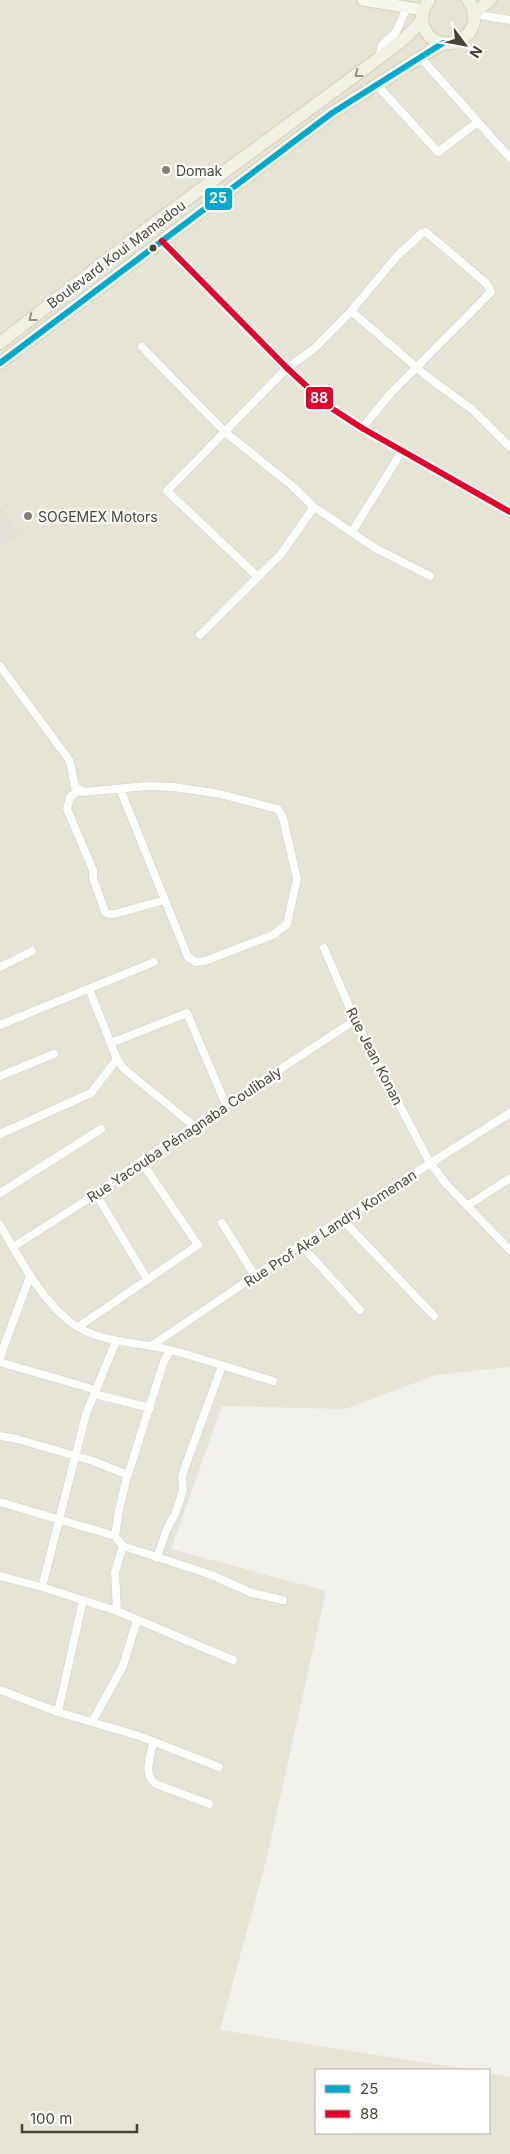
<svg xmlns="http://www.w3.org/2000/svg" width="510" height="2154" viewBox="0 0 510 2154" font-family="Inter,sans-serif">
<rect width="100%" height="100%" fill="#f2f0ea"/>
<path fill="#e6e3d7" d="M0,0H510V1367L436,1375L345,1409L222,1406L171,1549L326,1591L266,1861L220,2030L471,2070H316V2133H489V2073L510,2077V2154H0Z"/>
<path fill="#e2dfd8" d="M0,506L19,534L0,546Z"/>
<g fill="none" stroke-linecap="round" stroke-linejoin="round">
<defs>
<g id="street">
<path d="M474,14L510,20"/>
<path d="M379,58L382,45L396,32L407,7"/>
<path d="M421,58L510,158"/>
<path d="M377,85L438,152L478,122"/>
<path d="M162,241L287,368L328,406L362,428L510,512"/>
<path d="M351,311L429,378L473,410L510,447"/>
<path d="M142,347L225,432L291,485L314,507L375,548L430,576"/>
<path d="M352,532L402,451"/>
<path d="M258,577L167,491L287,368L315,348L351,311L398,255L422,233L426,232L487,284L491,292L391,393L362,428"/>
<path d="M200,635L281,554L314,507"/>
<path d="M0,666L70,761L75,787L83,792L147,786L174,787L220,794L278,809L283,818L297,879L287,924L273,935L205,961L196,962L188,957L120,789"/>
<path d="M79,790L70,797L67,809L93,870V878L105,912L109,914H114L165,900"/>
<path d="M324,948L355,1020L430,1163L447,1185L510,1250"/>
<path d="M0,967L32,951"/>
<path d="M89,989L117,1059L123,1068L194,1126"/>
<path d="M0,1025L154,962"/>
<path d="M111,1043L187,1013L226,1105"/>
<path d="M0,1076L54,1054"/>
<path d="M0,1134L91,1093L117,1059"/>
<path d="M0,1193L101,1129"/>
<path d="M96,1194L147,1279"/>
<path d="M467,1206L510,1178"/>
<path d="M342,1219L434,1316"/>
<path d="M222,1223L255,1276"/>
<path d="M0,1225C20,1258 38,1296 69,1321C98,1344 136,1341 170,1350C205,1359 239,1371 273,1381"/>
<path d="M301,1245L360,1310"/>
<path d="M13,1247L96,1194L141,1161L355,1020"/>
<path d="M78,1327L198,1245L141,1161"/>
<path d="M151,1346L301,1245L510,1113"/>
<path d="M171,1350L164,1361L126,1481L119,1510L115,1536L123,1546L209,1574L252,1593L283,1600"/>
<path d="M0,1357L30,1276"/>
<path d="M0,1362L96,1390L116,1341"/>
<path d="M94,1394L150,1408"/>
<path d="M0,1436L17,1439L93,1461L128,1475"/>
<path d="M0,1502L115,1536"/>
<path d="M157,1558L166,1531L176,1512L183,1490L182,1476L185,1467L222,1366"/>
<path d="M0,1576L42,1587L117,1611L233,1660"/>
<path d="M42,1587L86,1414L96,1390"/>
<path d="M117,1611L115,1572L123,1546"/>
<path d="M0,1690L58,1712L139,1736L219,1767"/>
<path d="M58,1712L83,1600"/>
<path d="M92,1722L123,1666L137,1620"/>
<path d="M153,1742C151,1756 142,1775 156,1784L209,1804"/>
</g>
<path id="secondary" d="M363,0L423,10"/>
<g id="primary">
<path d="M429,0C423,7 421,16 423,25C435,62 493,37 468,0"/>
<path d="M474,14L490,0"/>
<path d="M0,343L148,228L379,58L405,38L422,20"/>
<path d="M0,363L332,113L443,43"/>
</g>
</defs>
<use href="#street" stroke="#d0cec7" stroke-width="9"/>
<use href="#secondary" stroke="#d1d0c0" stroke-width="13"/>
<use href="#primary" stroke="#d5d2b6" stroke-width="14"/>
<use href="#street" stroke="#fdfdfc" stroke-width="8"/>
<use href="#secondary" stroke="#f7f6ee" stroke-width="11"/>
<use href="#primary" stroke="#f1f0e4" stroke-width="12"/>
<defs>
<path id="bus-1" d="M0,363L332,113L443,43"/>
<path id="bus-2" d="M162,241L287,368L328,406L362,428L510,512"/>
</defs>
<use href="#bus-1" stroke="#fff" stroke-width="10"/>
<use href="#bus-2" stroke="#fff" stroke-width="10"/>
<use href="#bus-1" stroke="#00a9ce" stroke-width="6"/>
<use href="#bus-2" stroke="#e4002b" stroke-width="6"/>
</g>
<defs><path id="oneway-chevron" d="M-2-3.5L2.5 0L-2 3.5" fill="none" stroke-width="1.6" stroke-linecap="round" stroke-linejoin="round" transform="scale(1.25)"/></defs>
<g stroke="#949184">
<use href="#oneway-chevron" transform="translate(358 74) rotate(143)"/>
<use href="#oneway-chevron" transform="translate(32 318) rotate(142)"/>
</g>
<g fill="#848074" stroke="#fff" stroke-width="2">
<circle cx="166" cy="170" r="5"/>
<circle cx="28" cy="516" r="5"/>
</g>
<circle fill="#484435" stroke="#fff" stroke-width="2" cx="153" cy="248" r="4.5"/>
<g text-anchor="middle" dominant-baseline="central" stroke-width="4.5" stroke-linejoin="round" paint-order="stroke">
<g font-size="14" fill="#484435" stroke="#fff" text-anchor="start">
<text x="176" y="170">Domak</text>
<text x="38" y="516">SOGEMEX Motors</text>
</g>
<g font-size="14" fill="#484435" stroke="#fff">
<text transform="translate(116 254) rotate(-37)">Boulevard Koui Mamadou</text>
<text transform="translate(375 1056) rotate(63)">Rue Jean Konan</text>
<text transform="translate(184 1134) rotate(-34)">Rue Yacouba Pénagnaba Coulibaly</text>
<text transform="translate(330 1228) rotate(-33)">Rue Prof Aka Landry Komenan</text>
</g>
</g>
<g stroke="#fff" stroke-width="2">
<rect x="204" y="187" width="29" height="24" rx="5" fill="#00a9ce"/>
<rect x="305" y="386" width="29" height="24" rx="5" fill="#e4002b"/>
</g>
<g font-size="14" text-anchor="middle" font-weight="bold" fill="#fff">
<text x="218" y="203">25</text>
<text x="319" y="403">88</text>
</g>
<rect x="315" y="2069" width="175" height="65" fill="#ffffff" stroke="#b6b4ae"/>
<rect x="325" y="2085" width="25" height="8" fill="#00a9ce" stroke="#b6b4ae"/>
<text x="360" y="2094" font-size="15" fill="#484435">25</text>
<rect x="325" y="2110" width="25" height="8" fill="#e4002b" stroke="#b6b4ae"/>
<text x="360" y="2119" font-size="15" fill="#484435">88</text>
<g transform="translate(465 45) rotate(122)" stroke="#ffffff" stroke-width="4" paint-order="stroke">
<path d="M0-4L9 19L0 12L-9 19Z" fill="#484435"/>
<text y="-8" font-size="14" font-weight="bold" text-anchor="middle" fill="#484435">N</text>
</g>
<path d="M22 2124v8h115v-8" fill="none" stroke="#484435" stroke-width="2.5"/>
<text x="30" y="2124" font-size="15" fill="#484435" stroke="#ffffff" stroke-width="4" paint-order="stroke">100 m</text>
</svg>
